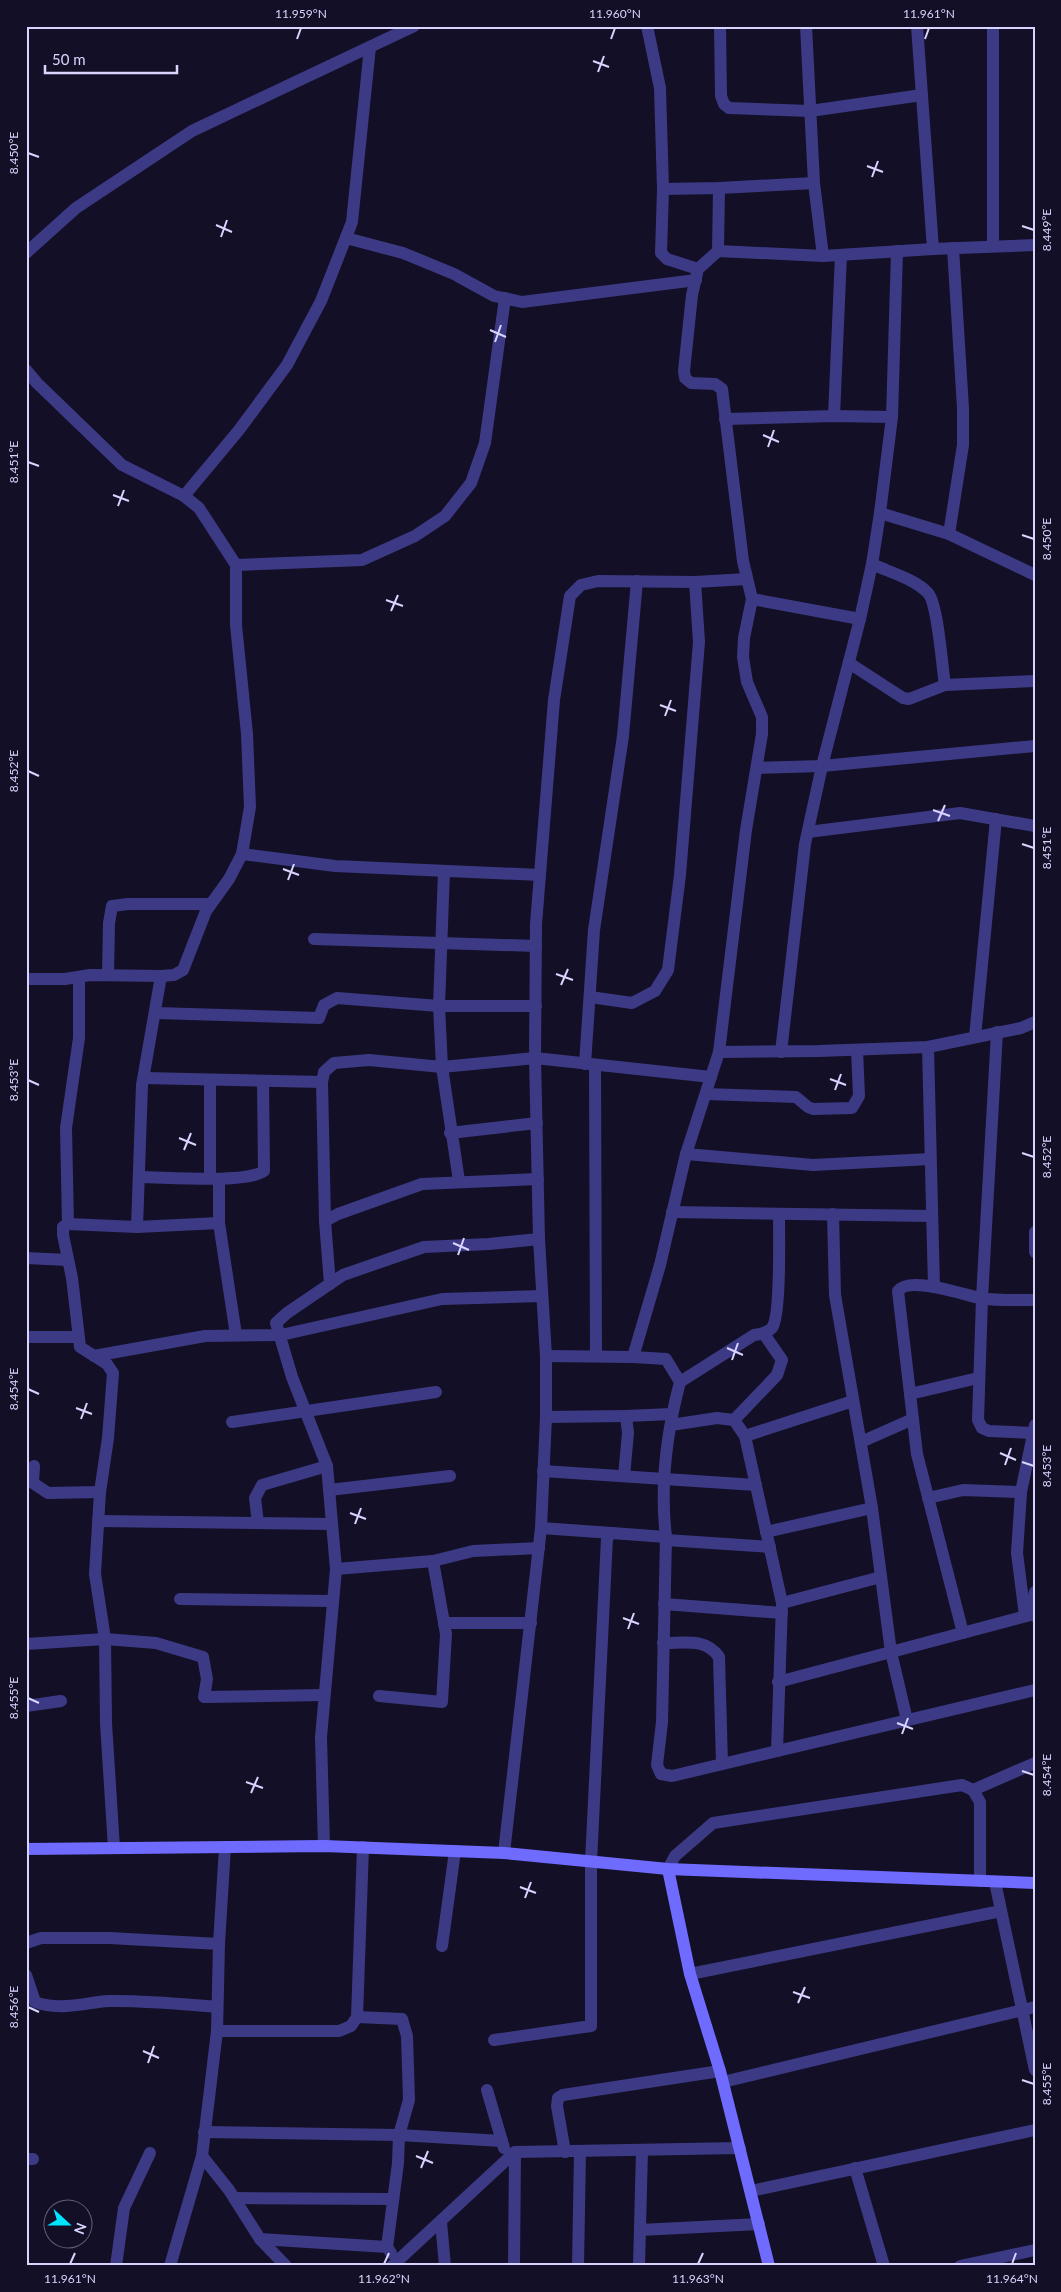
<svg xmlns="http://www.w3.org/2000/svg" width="1061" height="2292" viewBox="0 0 1061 2292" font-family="Lato,sans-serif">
<rect width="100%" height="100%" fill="#130f26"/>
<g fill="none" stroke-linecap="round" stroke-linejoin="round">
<g stroke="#3d3a85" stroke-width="12">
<path d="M647,26L660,88L663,189L661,253L667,259L698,269"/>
<path d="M720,26L721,96L724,104L729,108L810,111L922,95"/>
<path d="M806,26L814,183L823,256"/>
<path d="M917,26L933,249"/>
<path d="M663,189L719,188L814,183"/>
<path d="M346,238L403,253L454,274L494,296L522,302L696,280"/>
<path d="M993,246V26"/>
<path d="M718,251L719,188"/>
<path d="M26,253L76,208L192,131L414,26"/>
<path d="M26,370L37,383L122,465L184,496L199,508L236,565V625L247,734L250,807L242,854L229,879L206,911L183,970L174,975L161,976L90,975L65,979H26"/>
<path d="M834,416L841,255"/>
<path d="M725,419L834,416L892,417"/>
<path d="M184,496L239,430L287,365L321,301L352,222L370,47"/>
<path d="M880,513L949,534L1035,575"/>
<path d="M949,534L963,445V408L953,248"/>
<path d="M872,564C889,572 915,579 928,593C938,604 942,667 945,685"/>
<path d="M236,565L362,560L415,536L445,516L471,483L485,443L505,298"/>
<path d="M752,599L860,619"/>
<path d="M849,663L903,698L909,699L945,685L1035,681"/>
<path d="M757,768L822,766L1035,746"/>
<path d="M808,832L960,813L1035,826"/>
<path d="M242,854L335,866L540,875"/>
<path d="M444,871L439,1006L442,1067L459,1181"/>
<path d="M314,939L536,946"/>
<path d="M108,975L109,923L112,906L128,904H210"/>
<path d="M590,997L632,1003L655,991L668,970L680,875L699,642L695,582"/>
<path d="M156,1013L319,1018L324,1005L337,998L439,1006H536"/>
<path d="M997,1032L982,1298L978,1420L982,1428L989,1431L1033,1433"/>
<path d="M975,1037L996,819"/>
<path d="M928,1047L934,1287"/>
<path d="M719,1052L819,1051L928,1047L1021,1028L1035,1022"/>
<path d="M781,1052L805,844L822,766L860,619L872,564L880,513L892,417L897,251"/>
<path d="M585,1064L594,930L623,736L637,581"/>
<path d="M595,1065L596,1356"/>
<path d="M144,1078L322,1082"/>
<path d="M210,1080V1177"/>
<path d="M706,1094L796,1097L808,1107L813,1109L852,1108L859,1096L857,1050"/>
<path d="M450,1133L537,1123"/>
<path d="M686,1154L813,1165L930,1159"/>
<path d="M139,1177C166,1177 246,1184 264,1171L263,1081"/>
<path d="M219,1179V1223L236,1335"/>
<path d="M672,1212L931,1216"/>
<path d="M779,1214C779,1233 781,1316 772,1328C767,1333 761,1334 754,1335L680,1382C667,1431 660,1487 666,1537L662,1722L657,1765L661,1774L672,1776L1035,1690"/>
<path d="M833,1214L835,1295L872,1508L891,1652L907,1720"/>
<path d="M325,1221L322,1082L324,1072L334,1063L369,1060L442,1067L535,1058L711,1077"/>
<path d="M68,1224L66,1128L79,1038V977"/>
<path d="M137,1227L142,1085L161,976"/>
<path d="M1035,1232V1252"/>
<path d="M26,1258L68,1260"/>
<path d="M330,1284L325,1221L338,1214L422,1184L538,1179"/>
<path d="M26,1337H78"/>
<path d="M94,1356L205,1336L281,1335L442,1299L542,1296"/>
<path d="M546,1356L633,1357L666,1359L680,1382"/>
<path d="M633,1357L660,1265L686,1154L719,1052L746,830L762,734V717L747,682L743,657L744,638L752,599L743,561L722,389L715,384L691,383L685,378L684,371L692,295L698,269L718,251L823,256L933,249L1035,245"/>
<path d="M910,1394L978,1378"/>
<path d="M546,1417L626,1416"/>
<path d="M734,1420L777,1375L782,1360L764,1334"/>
<path d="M232,1422L436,1392"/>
<path d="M671,1425L717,1418L734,1420L745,1436L782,1603L777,1751"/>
<path d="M745,1436L853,1401"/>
<path d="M861,1442L913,1419"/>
<path d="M34,1466L33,1483L48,1493L100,1492"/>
<path d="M543,1471L756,1485"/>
<path d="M624,1476L628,1433L626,1416L671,1414"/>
<path d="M329,1490L450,1476"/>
<path d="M928,1498L963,1490L1021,1492"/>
<path d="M98,1521L332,1524"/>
<path d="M258,1523L255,1498L262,1485L327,1466"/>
<path d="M541,1528L612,1533"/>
<path d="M766,1532L872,1508"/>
<path d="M666,1540L770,1547"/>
<path d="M336,1569L433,1561L473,1551L539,1548"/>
<path d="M1035,1592L1032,1604L1035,1616"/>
<path d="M180,1599L332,1601"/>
<path d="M782,1603L881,1577"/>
<path d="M664,1604L782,1613"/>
<path d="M1025,1616L1017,1553L1021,1492L1035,1425"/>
<path d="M444,1623H531"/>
<path d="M963,1633L917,1454L898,1291C909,1275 964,1295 980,1298C998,1301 1017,1300 1035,1300"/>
<path d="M663,1643C685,1643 706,1638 719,1657L722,1764"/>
<path d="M26,1644L105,1639L156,1643L203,1657L207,1679L204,1697L324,1695"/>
<path d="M778,1682L1034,1614"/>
<path d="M379,1696L442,1702L446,1634L433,1561"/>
<path d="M26,1706L61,1701"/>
<path d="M973,1790L1035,1763"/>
<path d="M324,1846L321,1737L336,1569L327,1466L292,1377L276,1323L287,1313L343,1275L424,1247L489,1244L539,1239"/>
<path d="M114,1848L106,1723L105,1639L95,1574L100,1492L108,1438L113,1373L107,1364L80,1347L72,1278L63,1235V1227L68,1224L137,1227L219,1223"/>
<path d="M504,1853L541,1528L546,1417V1356L539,1239L535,1058L536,924L554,700L570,596L581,585L598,581L695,582L747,579"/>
<path d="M668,1869L675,1856L713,1823L962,1785L973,1790L980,1802V1881"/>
<path d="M995,1882L1035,2070"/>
<path d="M26,1943L41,1938H109L219,1944"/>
<path d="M442,1946L455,1851"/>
<path d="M690,1974L1001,1911"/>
<path d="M26,1975L35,2002C59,2011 84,2003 108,2001C144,2000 181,2004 217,2007"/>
<path d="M357,2017L402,2019L407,2036L409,2100L399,2135L398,2163L387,2247"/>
<path d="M217,2031H339L351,2026L357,2017L363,1847"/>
<path d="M494,2040L591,2026V1862L607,1538L612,1533L666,1537"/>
<path d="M723,2082L1035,2007"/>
<path d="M487,2090L504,2148"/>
<path d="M204,2132L399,2135L502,2141"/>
<path d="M565,2152L557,2106L558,2098L563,2095L720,2071"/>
<path d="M202,2156L229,2190L260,2239L286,2266"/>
<path d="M26,2159H33"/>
<path d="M855,2168L884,2266"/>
<path d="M751,2191L1035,2130"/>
<path d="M234,2198L392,2199"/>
<path d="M441,2222L445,2266"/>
<path d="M640,2230L759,2224"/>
<path d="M260,2239L387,2247L391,2253"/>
<path d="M116,2266L124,2208L150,2153"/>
<path d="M170,2266L202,2156L217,2031L219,1944L225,1847"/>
<path d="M392,2266L515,2152L740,2148"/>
<path d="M514,2266L515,2152"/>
<path d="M578,2266L580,2151"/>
<path d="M639,2266L642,2150"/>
<path d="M960,2266L1035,2250"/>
</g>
<g stroke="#6f6bff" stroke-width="12">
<path d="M26,1849L324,1846L504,1853L668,1869L1035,1883"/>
<path d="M668,1869L690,1974L720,2071L769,2266"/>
</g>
</g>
<path fill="none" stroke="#d9d4ff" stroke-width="2" d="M297,39L301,28M611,39L615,28M925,39L929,28M593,61L609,67M598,72L604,56M28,153L39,157M867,166L883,172M872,177L878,161M216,225L232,232M1022,226L1034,230M221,237L227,220M490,330L506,337M495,342L501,325M763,435L779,442M768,447L774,430M28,462L39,466M113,495L129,501M118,506L124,490M1022,535L1034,539M386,600L403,606M391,611L398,595M660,705L676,711M665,716L671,700M28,771L39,776M933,810L950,816M938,821L945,805M1022,844L1034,848M283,869L299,875M288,880L294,864M556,974L573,980M561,985L568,969M830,1079L846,1085M28,1080L39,1085M835,1090L841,1074M179,1138L196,1145M184,1150L191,1133M1022,1153L1034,1157M453,1243L469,1250M458,1255L464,1238M727,1348L743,1355M732,1360L738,1343M28,1389L39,1394M76,1408L92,1414M81,1419L87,1403M1000,1453L1016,1460M1022,1462L1034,1466M1005,1465L1011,1448M350,1513L366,1519M355,1524L361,1508M623,1618L639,1624M628,1629L634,1613M28,1698L39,1703M897,1723L913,1729M902,1734L908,1718M1022,1771L1034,1775M246,1782L263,1788M251,1793L258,1777M520,1887L536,1893M525,1898L531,1882M793,1992L810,1998M798,2003L805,1987M28,2007L39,2012M143,2051L159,2058M148,2063L154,2046M1022,2080L1034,2084M416,2156L433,2163M421,2168L428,2151M70,2264L75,2253M384,2264L389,2253M698,2264L703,2253M1012,2264L1016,2253"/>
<rect width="1061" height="2292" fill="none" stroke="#130f26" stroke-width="55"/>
<g transform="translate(68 2224) rotate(111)"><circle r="24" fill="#130f26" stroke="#625e7d"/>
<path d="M0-4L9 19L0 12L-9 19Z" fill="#00e5ff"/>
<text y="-8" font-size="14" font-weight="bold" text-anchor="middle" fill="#d9d4ff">N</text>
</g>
<path d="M45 65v8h132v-8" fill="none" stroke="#d9d4ff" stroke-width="2.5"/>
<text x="52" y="65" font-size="15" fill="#d9d4ff" stroke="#130f26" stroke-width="4" paint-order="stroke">50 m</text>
<rect x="28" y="28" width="1006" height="2236" fill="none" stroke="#d9d4ff" stroke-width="2"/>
<g font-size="12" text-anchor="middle" fill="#d9d4ff">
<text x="301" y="18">11.959°N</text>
<text x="615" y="18">11.960°N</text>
<text x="929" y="18">11.961°N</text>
<text transform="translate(14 153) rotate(-90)" y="4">8.450°E</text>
<text transform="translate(1047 230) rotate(-90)" y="4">8.449°E</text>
<text transform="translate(14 462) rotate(-90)" y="4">8.451°E</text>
<text transform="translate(1047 539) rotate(-90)" y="4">8.450°E</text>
<text transform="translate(14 771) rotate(-90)" y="4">8.452°E</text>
<text transform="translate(1047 848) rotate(-90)" y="4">8.451°E</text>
<text transform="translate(14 1080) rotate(-90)" y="4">8.453°E</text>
<text transform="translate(1047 1157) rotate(-90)" y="4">8.452°E</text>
<text transform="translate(14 1389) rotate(-90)" y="4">8.454°E</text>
<text transform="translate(1047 1466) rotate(-90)" y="4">8.453°E</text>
<text transform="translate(14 1698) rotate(-90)" y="4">8.455°E</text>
<text transform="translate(1047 1775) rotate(-90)" y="4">8.454°E</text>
<text transform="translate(14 2007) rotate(-90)" y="4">8.456°E</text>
<text transform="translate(1047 2084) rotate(-90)" y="4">8.455°E</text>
<text x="70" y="2283">11.961°N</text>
<text x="384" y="2283">11.962°N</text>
<text x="698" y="2283">11.963°N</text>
<text x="1012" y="2283">11.964°N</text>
</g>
</svg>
